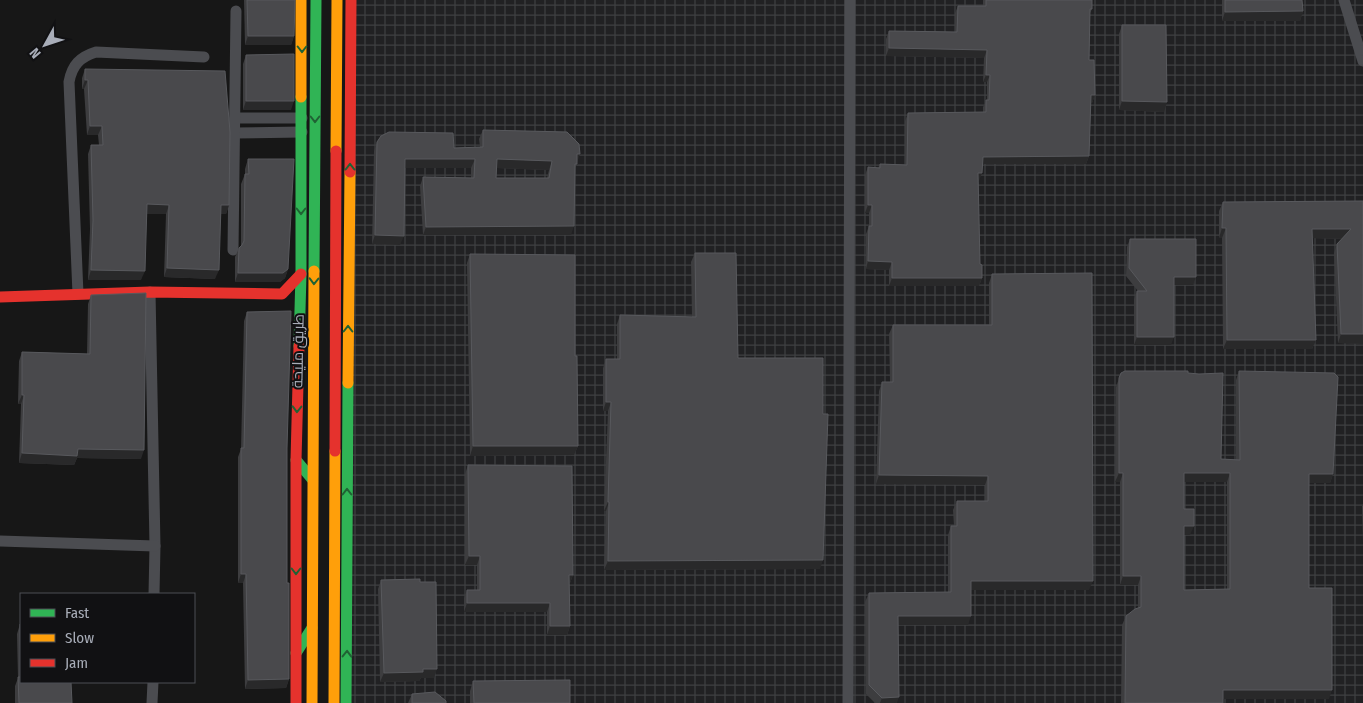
<svg xmlns="http://www.w3.org/2000/svg" width="1363" height="703" viewBox="0 0 1363 703" font-family="'Fira Sans Condensed',Cairo,sans-serif">
<defs>
<pattern id="industrial-grid" width="8" height="8" patternUnits="userSpaceOnUse" patternTransform="scale(1.25)"><rect width="8" height="8" fill="#212123"/><path d="M0 4h8M4 0v8" fill="none" stroke="#3e3f41"/></pattern>
</defs>
<rect width="100%" height="100%" fill="#171717"/>
<path fill="url(#industrial-grid)" d="M346,0H1363V703H341Z"/>
<g fill="none" stroke-linecap="round" stroke-linejoin="round">
<g stroke="#4b4c50" stroke-width="11">
<path d="M1344,0L1363,61"/>
<path d="M235,118H302"/>
<path d="M235,133L302,132"/>
<path d="M233,250L236,11"/>
<path d="M150,292L155,546L154,594"/>
<path d="M78,294L69,82C72,65 80,57 96,52L204,57"/>
<path d="M0,541L155,546"/>
<path d="M152,703L153,682"/>
<path d="M848,703L850,0"/>
</g>
<g stroke="#30b455" stroke-width="11">
<path d="M314,271L316,0"/>
<path d="M299,346L301,274V97"/>
<path d="M296,460L312,479"/>
<path d="M296,653L312,628"/>
<path d="M346,703L348,383"/>
</g>
<g stroke="#ff9f0a" stroke-width="11">
<path d="M301,0V97"/>
<path d="M336,151L337,0"/>
<path d="M348,383L350,172"/>
<path d="M312,703L314,271"/>
<path d="M334,703L335,451"/>
</g>
<g stroke="#e5322d" stroke-width="11">
<path d="M350,172L351,0"/>
<path d="M0,297L150,292L282,294L301,274"/>
<path d="M335,451L336,151"/>
<path d="M296,703V460L299,346"/>
</g>
</g>
<g fill="#3d3d3f" fill-rule="evenodd">
<path d="M244,0H295L294,36L291,45H245Z"/>
<path d="M983,0H1092V9L1090,13L1089,60L1095,95L1092,103H1091L1089,156L1086,164H983L978,181L980,264L982,278L979,286H889V270L866,269V234L869,226V213H865V175L868,167L878,168L880,164L905,165V121L908,113L983,112V107L987,100V82H983L984,58L886,56V39L889,31L955,32V13L958,6H983Z"/>
<path d="M1222,0H1302L1303,11L1300,21H1222Z"/>
<path d="M1122,25L1164,112L1119,110V34Z"/>
<path d="M246,55L291,110H243V64Z"/>
<path d="M85,69L229,205L226,214H221L215,279L164,277L166,214H147L141,280H88L90,229L88,154L91,145H99L98,135H87L84,89H82V78Z"/>
<path d="M483,130L577,163L575,168L571,235H423L420,186L423,177L471,178V168H405L400,245L372,244L374,151L377,142L454,148L480,147L479,139ZM497,168L549,170L547,178H496Z"/>
<path d="M248,159L288,269L285,278L280,282H235V257L239,248L241,246V184L245,174V169Z"/>
<path d="M1363,201V344L1338,343L1334,253L1337,244L1342,239L1312,238L1316,340L1312,349H1223L1222,238H1219V211L1223,202Z"/>
<path d="M1130,239L1196,277L1193,285H1174L1171,345H1134V299L1137,291H1138L1126,276L1127,247Z"/>
<path d="M695,253L738,358L820,569L604,570L606,511H604L608,411H603V368L606,359H617V324L620,315L692,317L691,262Z"/>
<path d="M470,254L575,356L578,446L574,455L470,456L467,263Z"/>
<path d="M992,274L1089,590H971L968,625H898L897,703H875L866,694L865,602L869,593L948,592V535L951,526H954L953,510L957,501H985V485L876,484L879,391L882,382H890L889,334L893,325H989V283Z"/>
<path d="M91,295L141,459L77,458L74,465L19,463L21,404H18L19,361L22,352L87,354L88,304Z"/>
<path d="M247,312L287,448V583L289,679L286,688L245,689L243,583H238V457L241,449L244,321Z"/>
<path d="M1239,371L1333,474L1330,483H1309V588L1329,699H1223V703H1121L1122,625L1126,616L1138,608V585H1120V482H1115L1116,387L1121,373H1188L1221,459L1236,460V380ZM1184,482H1227V589L1184,590V535H1190L1184,509Z"/>
<path d="M468,465L573,575L570,583H569L570,626L567,635H547V612H464V598L467,590H477V565H465V474Z"/>
<path d="M1363,504V543L1362,506Z"/>
<path d="M381,580L434,678H421L419,681L380,682L378,589Z"/>
<path d="M20,624L72,703H15V686L18,678L17,634Z"/>
<path d="M473,681L570,703H470V691Z"/>
<path d="M412,694L446,703H408Z"/>
</g>
<g fill="#29292a">
<path d="M1303,11L1300,21H1222L1225,12Z"/>
<path d="M248,36H294L291,45H245Z"/>
<path d="M889,48L987,50L984,58L886,56Z"/>
<path d="M986,75H990L987,82H983Z"/>
<path d="M85,80H88L84,89H82Z"/>
<path d="M1091,95H1095L1092,103H1088Z"/>
<path d="M246,101H294L291,110H243Z"/>
<path d="M1122,101L1167,102L1164,112L1119,110Z"/>
<path d="M90,126H102L98,135H87Z"/>
<path d="M577,154H580L577,163Z"/>
<path d="M1089,156L1086,164H981L983,157Z"/>
<path d="M405,159H475L471,168H402Z"/>
<path d="M497,159L552,161L549,170L494,168Z"/>
<path d="M978,173H982L979,181H975Z"/>
<path d="M147,204L169,205L166,214H144Z"/>
<path d="M221,205H229L226,214H218Z"/>
<path d="M868,205H872L869,213H865Z"/>
<path d="M574,226L571,235H423L426,227Z"/>
<path d="M1222,228H1226L1222,238H1219Z"/>
<path d="M1312,229H1351L1347,239L1309,238Z"/>
<path d="M375,235L404,236L400,245L372,244Z"/>
<path d="M868,261L892,262L889,270L866,269Z"/>
<path d="M167,268L219,270L215,279L164,277Z"/>
<path d="M288,269L285,278L280,282H235L238,273Z"/>
<path d="M91,270L145,271L141,280H88Z"/>
<path d="M1174,277H1196L1193,285H1171Z"/>
<path d="M892,278H982L979,286H889Z"/>
<path d="M1341,334H1363V344L1338,343Z"/>
<path d="M1137,337H1174L1171,345H1134Z"/>
<path d="M1227,340H1316L1312,349H1223Z"/>
<path d="M22,395H24L21,404H18Z"/>
<path d="M606,402H611L608,411H603Z"/>
<path d="M473,446H578L574,455L470,456Z"/>
<path d="M78,449L144,450L141,459L77,458L74,465L19,463L22,453Z"/>
<path d="M1119,473H1123L1120,482H1115Z"/>
<path d="M1184,473H1230L1227,482H1181Z"/>
<path d="M1309,474H1333L1330,483H1306Z"/>
<path d="M879,475L988,476L985,485L876,484Z"/>
<path d="M608,502H609L606,511H604Z"/>
<path d="M1184,526H1194L1190,535H1181Z"/>
<path d="M469,556H480L477,565H465Z"/>
<path d="M823,560L820,569L604,570L608,561Z"/>
<path d="M241,574H246L243,583H238Z"/>
<path d="M569,575H573L570,583H566Z"/>
<path d="M1123,576H1141L1138,585H1120Z"/>
<path d="M971,581H1093L1089,590H968Z"/>
<path d="M467,603H550L547,612H464Z"/>
<path d="M898,616H971L968,625H895Z"/>
<path d="M550,626H570L567,635H547Z"/>
<path d="M423,669H437L434,678H421L419,681L380,682L384,673Z"/>
<path d="M289,679L286,688L245,689L248,680Z"/>
<path d="M1223,690H1332L1329,699H1219Z"/>
<path d="M899,697L897,703H880L882,698Z"/>
</g>
<g fill="#49494c" stroke="#58595d" fill-rule="evenodd">
<path d="M247,0H295L294,36H248Z"/>
<path d="M986,0H1092V9H1090L1089,60H1094L1095,95H1091L1089,156L983,157L982,173H978L980,264L982,265V278H892V262L868,261L869,226H872V205H868V167L880,168V164L907,165L908,113L986,112V100H989L990,75H986L987,50L889,48V31L957,32L958,6H986Z"/>
<path d="M1225,0H1302L1303,11L1225,12Z"/>
<path d="M1122,25H1166L1167,102L1122,101Z"/>
<path d="M294,54V101H246V55Z"/>
<path d="M85,69L225,71L230,132L229,205H221L219,270L167,268L169,205L147,204L145,271L91,270L93,220L91,145H103L102,126H90L88,80H85Z"/>
<path d="M483,130L567,132L579,144L580,154H577V164H575L574,226L426,227L423,177L474,178L475,159H405L404,236L375,235L377,142L381,136L389,132L453,133L454,148L483,147ZM497,159L552,161L549,178H496Z"/>
<path d="M248,159H294L288,269L283,273H238L239,248L242,245L244,241L245,174H249Z"/>
<path d="M1363,201V334H1341L1337,244L1351,229H1312L1316,340H1227L1226,228H1222L1223,202Z"/>
<path d="M1130,239H1196V277H1174V337H1137V291H1147L1129,268Z"/>
<path d="M695,253H736L738,358H823V414H828L823,560L608,561L609,502H608L611,402H606V359H620V315L696,317Z"/>
<path d="M470,254L575,255V356H577L578,446H473Z"/>
<path d="M1092,273L1093,581H971V616H898L899,697L882,698L869,685V593L951,592V526H957V501H988V476L879,475L882,382H893V325H992V274Z"/>
<path d="M146,293L144,450L78,449L77,456L22,453L24,395H22V352L90,354L91,295Z"/>
<path d="M291,311L287,448V583H289V679L248,680L246,574H241V448H244L247,312Z"/>
<path d="M1125,371H1188V373L1199,374L1223,373L1221,459L1240,460L1239,371L1334,373L1338,377L1333,474H1309V588H1332V690H1223V703H1125L1126,616L1135,609L1141,607V576H1123V473H1119V378L1121,373ZM1184,473H1230V589L1184,590V526H1194V509H1184Z"/>
<path d="M468,465L572,466L573,575H569L570,626H550V603H467V590H480V556H469Z"/>
<path d="M420,579V582H436L437,669H423V672L384,673L381,580Z"/>
<path d="M20,624H21V682H71L72,703H19L18,677H21Z"/>
<path d="M570,680V703H474L473,681Z"/>
<path d="M435,692L446,701V703H412V694Z"/>
</g>
<defs><path id="oneway-chevron" d="M-2-3.5L2.5 0L-2 3.5" fill="none" stroke-width="1.6" stroke-linecap="round" stroke-linejoin="round" transform="scale(1.25)"/></defs>
<g stroke="#206234">
<use href="#oneway-chevron" transform="translate(302 49) rotate(90)"/>
<use href="#oneway-chevron" transform="translate(315 119) rotate(90)"/>
<use href="#oneway-chevron" transform="translate(350 167) rotate(-90)"/>
<use href="#oneway-chevron" transform="translate(301 211) rotate(90)"/>
<use href="#oneway-chevron" transform="translate(314 281) rotate(91)"/>
<use href="#oneway-chevron" transform="translate(348 329) rotate(-90)"/>
<use href="#oneway-chevron" transform="translate(297 409) rotate(91)"/>
<use href="#oneway-chevron" transform="translate(347 492) rotate(-90)"/>
<use href="#oneway-chevron" transform="translate(296 571) rotate(90)"/>
<use href="#oneway-chevron" transform="translate(347 654) rotate(-89)"/>
</g>
<g text-anchor="middle" dominant-baseline="central" stroke-width="4" stroke-linejoin="round" paint-order="stroke">
<g font-size="15" fill="#a8adb8" stroke="#111113">
<text transform="translate(298 351) rotate(-89)">طريق مليحة</text>
</g>
</g>
<rect x="20" y="593" width="175" height="90" fill="#111113" stroke="#4d4f55"/>
<rect x="30" y="609" width="25" height="8" fill="#30b455" stroke="#4d4f55"/>
<text x="65" y="618" font-size="15" fill="#a8adb8">Fast</text>
<rect x="30" y="634" width="25" height="8" fill="#ff9f0a" stroke="#4d4f55"/>
<text x="65" y="643" font-size="15" fill="#a8adb8">Slow</text>
<rect x="30" y="659" width="25" height="8" fill="#e5322d" stroke="#4d4f55"/>
<text x="65" y="668" font-size="15" fill="#a8adb8">Jam</text>
<g transform="translate(45 45) rotate(230)" stroke="#111113" stroke-width="4" paint-order="stroke">
<path d="M0-4L9 19L0 12L-9 19Z" fill="#a8adb8"/>
<text y="-8" font-size="14" font-weight="bold" text-anchor="middle" fill="#a8adb8">N</text>
</g>
</svg>
